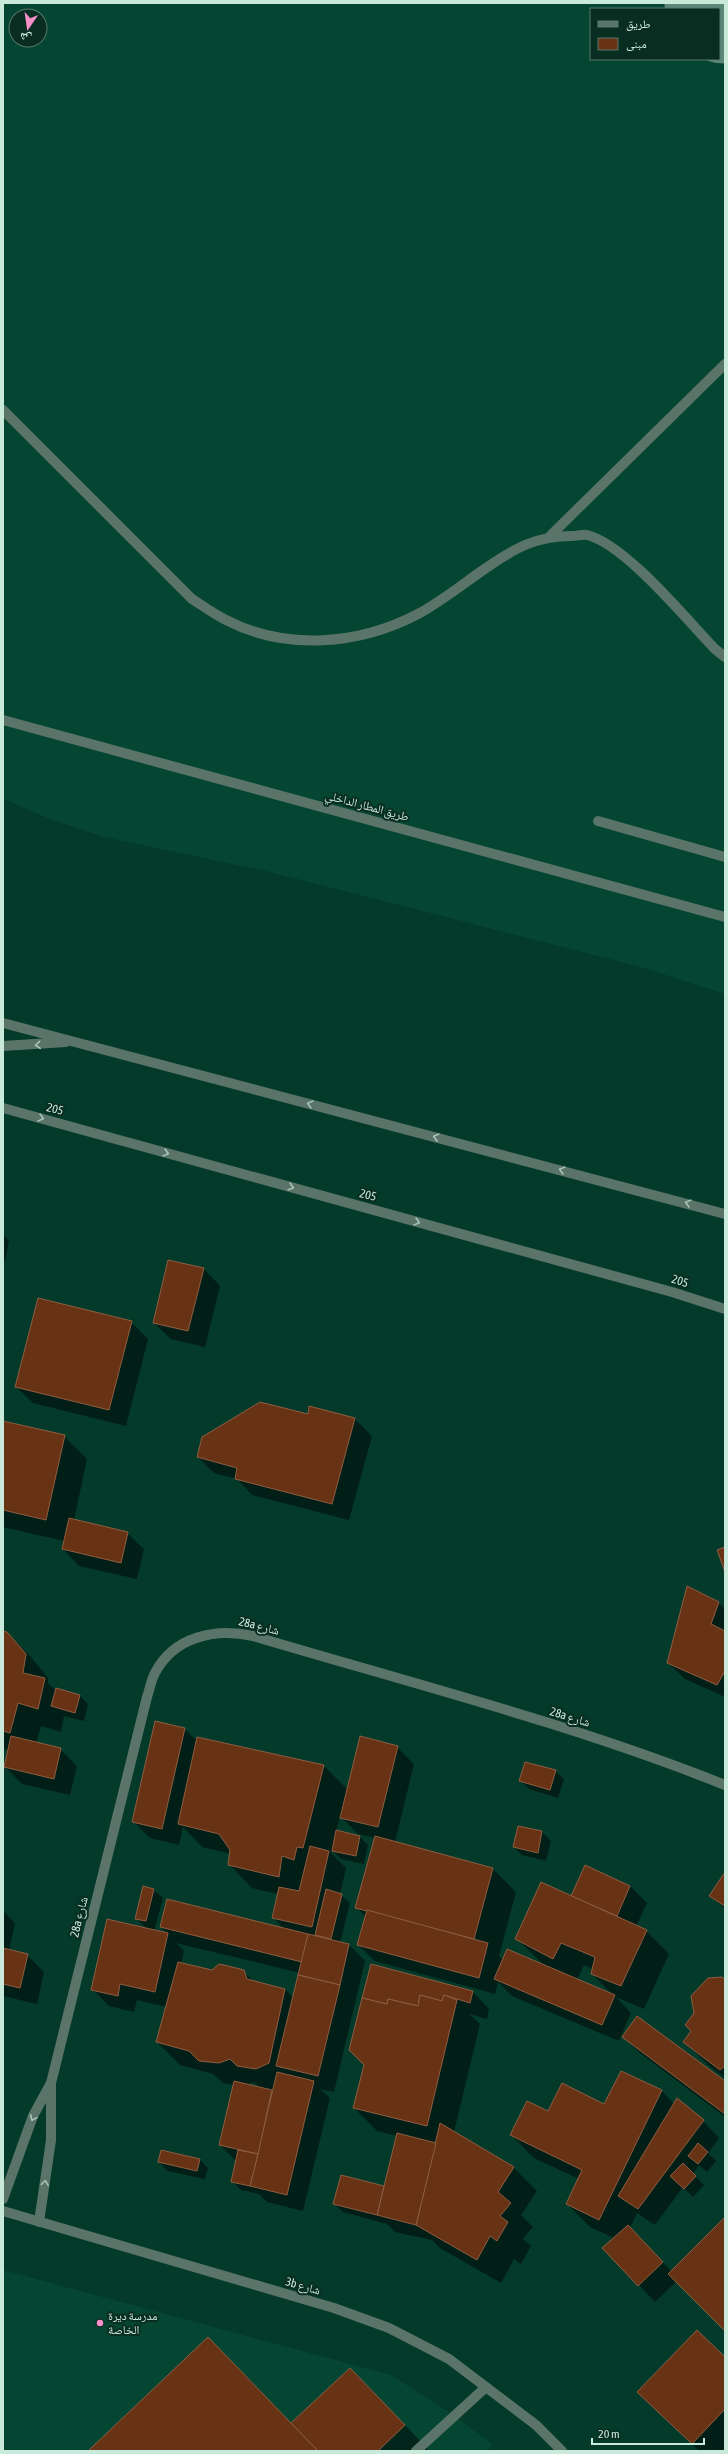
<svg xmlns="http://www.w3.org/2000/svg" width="728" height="2454" viewBox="0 0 728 2454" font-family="'Asap Condensed','Noto Naskh Arabic',sans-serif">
<rect width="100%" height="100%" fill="#033a2a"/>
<g fill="#054633" fill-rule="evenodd">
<path d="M3,3H725V994L641,967L266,871L104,837L53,820L3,799ZM591,9H719V59H591ZM16,16H40V40H16Z"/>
<path d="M3,2270L391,2375L455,2416L493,2445L487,2451H3Z"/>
</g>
<g fill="#0007" fill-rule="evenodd">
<path d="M3,1234L9,1241L5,1261H3Z"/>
<path d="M169,1261L204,1269L220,1286L205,1347L171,1339L154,1323Z"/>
<path d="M131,1322L148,1339L126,1426L33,1403L16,1387Z"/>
<path d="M310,1408L355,1419L372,1436L349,1520L252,1495L237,1479L214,1473L198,1457L308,1416Z"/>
<path d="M3,1422L64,1436L87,1459L74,1520L127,1533L144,1549L137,1579L79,1566L63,1549L64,1541L3,1527Z"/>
<path d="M719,1603L725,1609V1697L685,1679L668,1663Z"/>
<path d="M3,1632L7,1633L30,1656L48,1678V1683L56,1691L80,1696L88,1704L84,1721L64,1716L61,1732L41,1726L36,1743L60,1749L77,1766L70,1795L22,1784L5,1767L9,1750L3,1748Z"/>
<path d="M185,1729L197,1741L324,1766L348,1790L397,1747L414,1764L395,1842L493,1869L516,1892L499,1956L503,1960L545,1966L517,1939L572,1897L586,1866L630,1886L647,1903L636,1926L646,1931L669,1954L644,2009L616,1997L631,2013L619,2041L512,1996L498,1982L495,1994L375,1961L358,1945L366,1917L356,1907L375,1838L358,1834L340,1816L336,1831L360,1837L368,1845L364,1864L341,1859L332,1850L331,1853L346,1868L340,1894L350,1903L340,1943L349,1945L365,1961L334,2092L320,2089L330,2098L303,2211L267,2202L259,2194L241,2190L232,2181L236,2161L220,2145L234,2085L223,2083L213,2074L180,2065L157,2042L167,2007L137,2000L134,2012L109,2006L92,1989L147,1929L136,1918L144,1887L154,1890L163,1898L154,1931L169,1935L161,1927L284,1929L273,1917L278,1894L252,1888L229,1864L231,1854L202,1847L183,1827L179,1845L150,1838L133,1821ZM176,1943L300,1973L293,1998L285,1989L254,1982L243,1971H212L181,1964L184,1951ZM584,1965L593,1969L592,1974L613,1995L577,1980ZM254,2082L260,2088L246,2085Z"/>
<path d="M555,1771L564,1779L558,1798L529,1789L520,1780Z"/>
<path d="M518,1827L542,1832L551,1841L546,1861L522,1855L514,1847Z"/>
<path d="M725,1873V1908L710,1896Z"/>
<path d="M3,1911L15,1923L9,1951L27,1955L44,1972L37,2004L3,1996Z"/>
<path d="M708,1979L725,1981V2078L708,2065L685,2042L692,2031L696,2014L692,1996Z"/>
<path d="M473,1992L489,2009L487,2019L469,2014L480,2024L454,2132L514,2168L537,2191L521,2215L533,2227L523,2239L531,2246L521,2264L514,2259L501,2283L440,2248L432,2240L395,2232L387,2224L343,2212L334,2204L341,2176L385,2188L398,2136L377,2131L354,2108L365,2065L363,1999Z"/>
<path d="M623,2037L725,2083V2117L640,2053Z"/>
<path d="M621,2072L662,2091L674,2104L703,2121L719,2138L708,2153L716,2161L707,2172L699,2165L693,2174L704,2185L693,2197L683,2187L655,2225L637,2213L630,2228L672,2272L725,2219V2330L677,2281L655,2302L639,2285L614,2238L590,2227L567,2204L579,2179L534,2158L511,2135L549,2113L605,2105Z"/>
<path d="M199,2159L208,2168L205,2179L168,2171L159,2162Z"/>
<path d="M208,2338L292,2424L373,2392L428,2449L425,2451H89Z"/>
<path d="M725,2359V2451H699L662,2415Z"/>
</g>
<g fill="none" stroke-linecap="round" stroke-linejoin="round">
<path stroke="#5c887a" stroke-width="101" d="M715,3L725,13"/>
</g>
<g fill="#683315" stroke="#8f5d43">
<path d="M168,1260L204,1268L188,1331L153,1323Z"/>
<path d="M38,1298L132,1321L109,1410L15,1387Z"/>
<path d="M260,1402L308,1414L309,1406L355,1418L332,1504L235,1479L237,1468L197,1457L202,1437Z"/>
<path d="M3,1421L65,1435L46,1520L3,1510Z"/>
<path d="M69,1518L128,1532L121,1563L62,1549Z"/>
<path d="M725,1547V1572L717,1550Z"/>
<path d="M687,1586L719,1602L711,1624L725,1631V1671L717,1685L667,1663Z"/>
<path d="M3,1631L7,1632L26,1654L23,1673L45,1678L38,1709L18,1703L10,1733L3,1731Z"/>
<path d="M56,1688L80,1695L75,1713L51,1706Z"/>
<path d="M155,1721L185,1728L162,1829L132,1822Z"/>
<path d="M11,1736L61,1748L54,1779L4,1767Z"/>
<path d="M360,1736L398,1746L378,1827L340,1818Z"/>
<path d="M197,1737L324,1765L303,1848L297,1847L294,1860L282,1856L279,1877L228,1865L230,1850L219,1834L178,1824Z"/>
<path d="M525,1762L556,1770L550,1790L519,1781Z"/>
<path d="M518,1826L542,1831L538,1853L513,1847Z"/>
<path d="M336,1830L360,1836L356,1856L332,1851Z"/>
<path d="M375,1836L493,1868L474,1939L355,1908Z"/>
<path d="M310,1846L329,1851L312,1927L272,1918L279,1887L299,1891Z"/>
<path d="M585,1865L630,1886L617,1916L571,1896Z"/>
<path d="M725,1872V1906L709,1896Z"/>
<path d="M541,1882L647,1930L621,1986L591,1974L595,1957L561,1943L553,1959L515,1939Z"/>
<path d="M143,1886L154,1889L146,1921L135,1919Z"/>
<path d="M326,1889L342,1894L331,1939L315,1935Z"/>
<path d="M167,1899L308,1934L302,1962L160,1927Z"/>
<path d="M367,1910L488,1943L479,1978L357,1945Z"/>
<path d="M107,1919L168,1933L155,1992L120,1984L118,1996L91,1990Z"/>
<path d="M308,1934L349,1944L340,1985L298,1975Z"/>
<path d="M3,1948L28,1954L20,1988L3,1984Z"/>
<path d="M507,1949L615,1995L602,2025L494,1979Z"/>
<path d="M178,1962L212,1970L219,1964L232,1967L244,1970L247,1979L285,1989L269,2063L256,2069L237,2066L230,2059L219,2063L199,2061L189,2051L156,2042Z"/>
<path d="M371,1964L473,1991L470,2003L444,1995L442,2001L420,1995L418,2006L388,1999L387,2004L362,1998Z"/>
<path d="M298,1975L340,1985L318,2076L276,2066Z"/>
<path d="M722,1977L725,1980V2066L720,2070L683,2042L691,2031L685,2025L694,2013L691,1996L708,1978Z"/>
<path d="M420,1995L442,2001L444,1995L457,2000L427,2126L353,2108L364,2065L349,2050L362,1998L387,2004L388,1999L418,2006Z"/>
<path d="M637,2016L725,2081V2114L622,2037Z"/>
<path d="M621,2071L662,2090L599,2220L566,2204L582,2170L510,2135L527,2101L548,2111L562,2083L604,2104Z"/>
<path d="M277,2072L314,2081L287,2195L250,2186Z"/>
<path d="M234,2081L272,2090L258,2154L219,2145Z"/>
<path d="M677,2098L704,2120L638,2209L618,2196Z"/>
<path d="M440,2123L514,2167L498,2192L511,2203L500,2216L508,2222L497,2241L490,2236L477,2260L416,2225Z"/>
<path d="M397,2133L436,2143L416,2225L377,2215Z"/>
<path d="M698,2143L708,2152L698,2164L688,2156Z"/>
<path d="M161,2150L200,2159L197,2171L158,2162Z"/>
<path d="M238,2150L258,2154L250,2186L231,2182Z"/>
<path d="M683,2163L696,2176L684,2189L670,2176Z"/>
<path d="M341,2175L384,2186L377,2215L333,2204Z"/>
<path d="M725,2217V2331L668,2274Z"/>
<path d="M628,2225L663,2262L638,2286L602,2248Z"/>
<path d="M697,2330L725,2357V2409L692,2444L637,2392Z"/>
<path d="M208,2337L318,2451H88Z"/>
<path d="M350,2368L405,2425L378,2451H318L291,2423Z"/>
</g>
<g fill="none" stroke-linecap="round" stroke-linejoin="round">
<g stroke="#5a7469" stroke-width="10">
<path d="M3,410L192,599C203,606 214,614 226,620C286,651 359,645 418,614C442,601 464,583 486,568C515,548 536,536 572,536C577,536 583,534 587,535C625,544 687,620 715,649L725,657"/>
<path d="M550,536L725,364"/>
<path d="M3,720L725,917"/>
<path d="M598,821L725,857"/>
<path d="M3,1023L725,1214"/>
<path d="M3,1046L66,1042"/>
<path d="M3,1108L672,1292L725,1309"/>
<path d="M3,2199L33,2116L51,2083L147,1697C150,1689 151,1680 155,1673C174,1636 216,1628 253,1636C411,1683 572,1724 725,1785"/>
<path d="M3,2211L334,2308L389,2328L449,2359L536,2425L562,2451"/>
<path d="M39,2222L51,2140V2083"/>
<path d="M416,2451L486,2387"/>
</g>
</g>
<defs><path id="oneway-chevron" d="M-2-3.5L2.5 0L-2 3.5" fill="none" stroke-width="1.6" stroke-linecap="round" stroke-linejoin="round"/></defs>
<g stroke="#a8c6b9">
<use href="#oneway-chevron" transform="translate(38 1045) rotate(175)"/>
<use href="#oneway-chevron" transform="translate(310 1104) rotate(-165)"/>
<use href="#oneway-chevron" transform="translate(41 1118) rotate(15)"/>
<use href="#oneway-chevron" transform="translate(436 1137) rotate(-165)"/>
<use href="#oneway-chevron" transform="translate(166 1153) rotate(15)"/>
<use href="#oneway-chevron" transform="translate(562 1170) rotate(-165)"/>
<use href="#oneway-chevron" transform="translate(291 1187) rotate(15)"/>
<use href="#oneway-chevron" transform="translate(688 1203) rotate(-165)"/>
<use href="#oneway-chevron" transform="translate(417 1222) rotate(15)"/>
<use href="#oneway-chevron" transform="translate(33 2118) rotate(114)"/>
<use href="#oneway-chevron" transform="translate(45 2183) rotate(-82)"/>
</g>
<circle fill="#f98fc9" stroke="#0a2d22" stroke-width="1.5" cx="100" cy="2323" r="4"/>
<g text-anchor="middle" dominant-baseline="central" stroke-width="4" stroke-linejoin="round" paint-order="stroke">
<g font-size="12" fill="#c9e9db" stroke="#0a2d22">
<text transform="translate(367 806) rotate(15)">طريق المطار الداخلي</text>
<text transform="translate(55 1109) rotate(15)">205</text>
<text transform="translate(368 1195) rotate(15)">205</text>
<text transform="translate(680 1281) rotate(17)">205</text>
<text transform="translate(259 1626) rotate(14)">28a شارع</text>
<text transform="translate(570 1717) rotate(17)">28a شارع</text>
<text transform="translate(79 1917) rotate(-76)">28a شارع</text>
<text transform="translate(303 2286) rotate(16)">3b شارع</text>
</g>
<g font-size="12" fill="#c9e9db" stroke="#0a2d22" text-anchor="start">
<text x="108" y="2316">مدرسة ديرة<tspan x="108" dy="14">الخاصة</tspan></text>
</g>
</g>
<rect width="728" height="2454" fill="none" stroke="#c9e9db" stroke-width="8"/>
<rect x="590" y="8" width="130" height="52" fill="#0a2d22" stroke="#56786c"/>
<rect x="598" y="21" width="20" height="6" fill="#5a7469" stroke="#56786c"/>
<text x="626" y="28" font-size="12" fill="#c9e9db">طريق</text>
<rect x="598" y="38" width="20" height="12" fill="#683315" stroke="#56786c"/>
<text x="626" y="48" font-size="12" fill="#c9e9db">مبنى</text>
<g transform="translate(28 28) rotate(193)"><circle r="19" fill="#0a2d22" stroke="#56786c"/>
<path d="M0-3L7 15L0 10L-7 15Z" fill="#f98fc9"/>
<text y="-6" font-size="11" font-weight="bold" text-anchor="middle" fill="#c9e9db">ش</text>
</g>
<path d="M592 2438v6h112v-6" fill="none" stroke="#c9e9db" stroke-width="2"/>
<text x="598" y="2438" font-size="12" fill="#c9e9db" stroke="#0a2d22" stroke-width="3" paint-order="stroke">20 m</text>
</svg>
